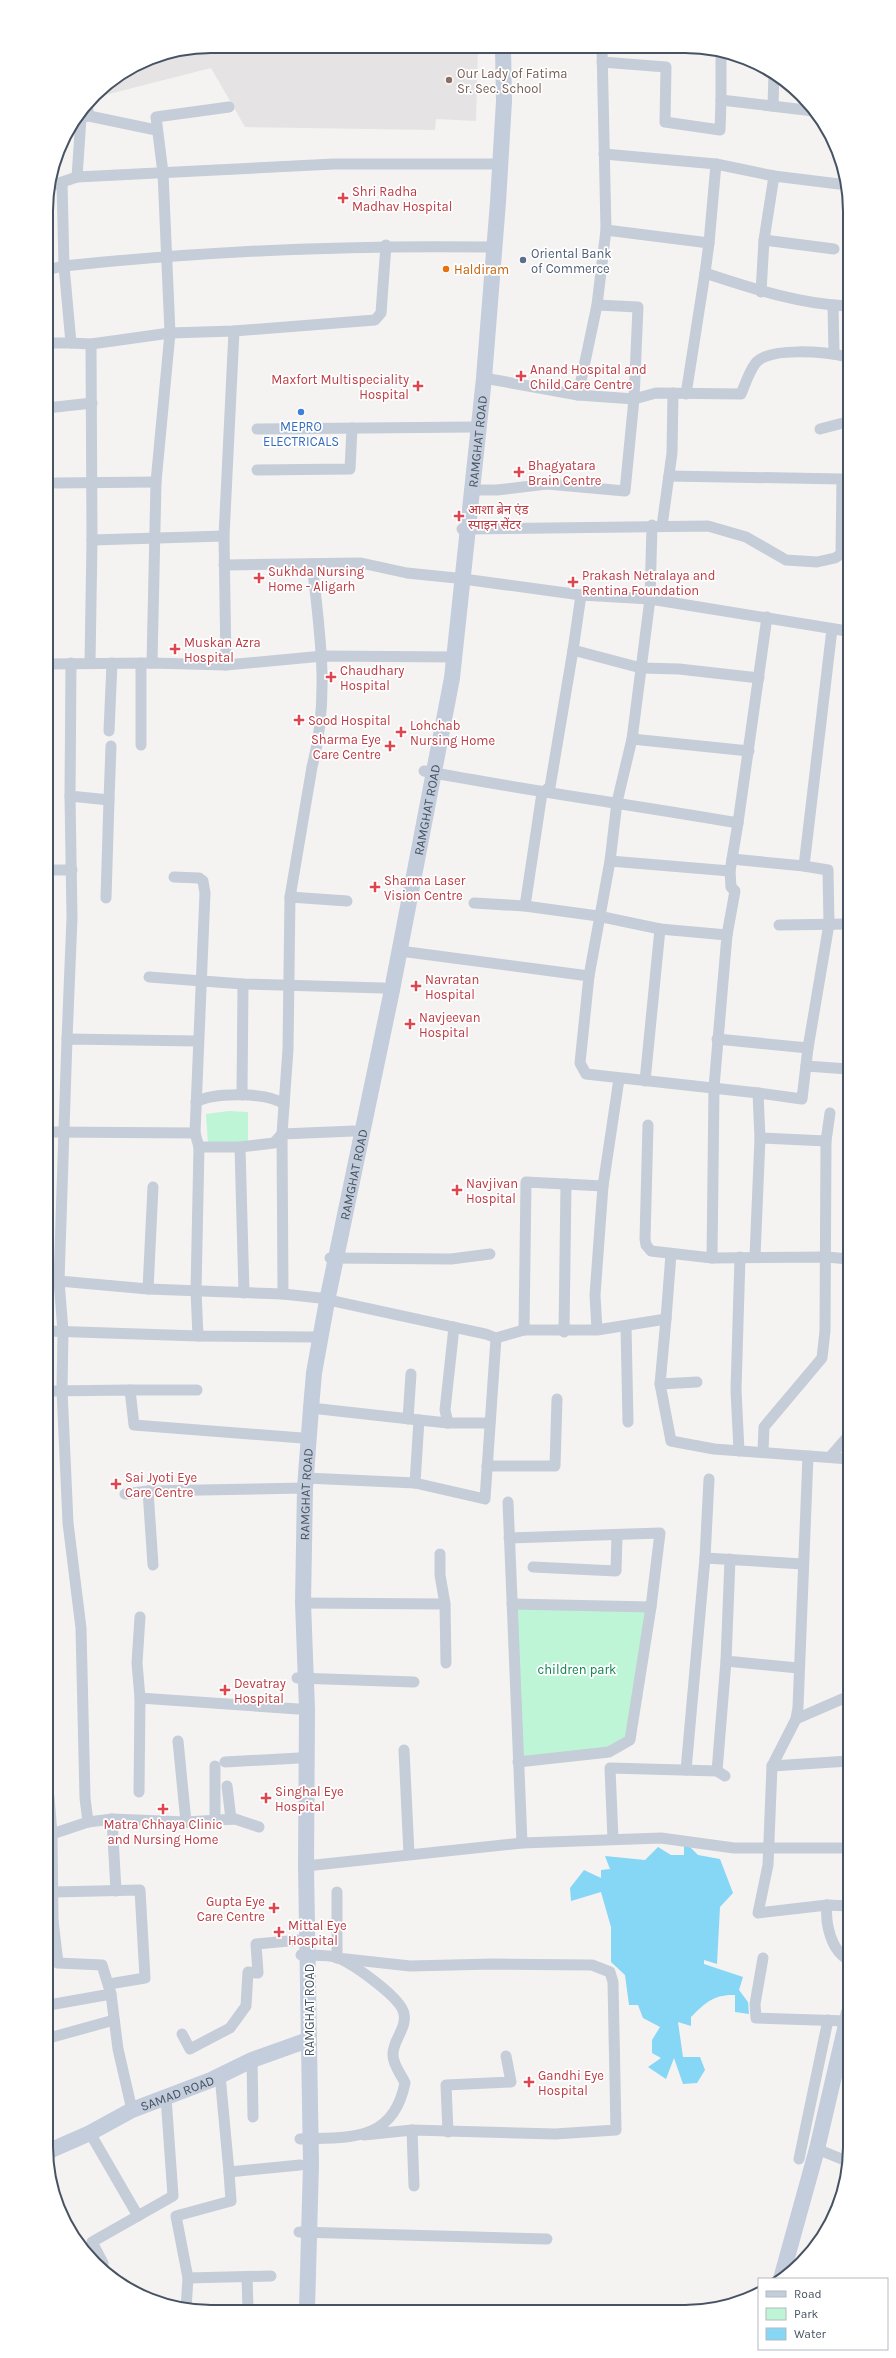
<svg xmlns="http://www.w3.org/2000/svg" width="896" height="2358" viewBox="0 0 896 2358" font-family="Karla,'Noto Sans Devanagari',sans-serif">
<rect width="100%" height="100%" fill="#f5f2f2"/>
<path fill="#e6e3e4" d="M211,46L478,48L476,121L436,119L435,130L245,127L211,68L105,95L104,86L148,58Z"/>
<g fill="#bef5d7">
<path d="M229,1111L248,1112V1147L208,1144L206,1114Z"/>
<path d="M512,1604L651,1607L631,1733L609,1752L518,1762Z"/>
</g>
<path fill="#86d6f6" d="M684,1846H689L698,1855L720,1859L733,1893L720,1907L717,1964L704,1960V1964L743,1977L739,1990L748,2002L749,2014L735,2012V1995C714,1994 705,2003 691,2017V2026L678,2022L683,2057H700L705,2070L697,2083L683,2084L674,2058L666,2079L648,2067L661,2058L652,2053V2040L660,2027L643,2018L638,2005H629L625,1975L611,1962V1927L601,1892L571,1901L570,1888L584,1870L601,1878V1870L610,1869L605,1856L645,1860L658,1847L671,1855H684Z"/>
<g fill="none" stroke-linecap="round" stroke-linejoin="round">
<g stroke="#c5cdd8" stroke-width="11">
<path d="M602,48L606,230"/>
<path d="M721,51V100L814,111"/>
<path d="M602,62L666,67L665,122L720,130L721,100"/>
<path d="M87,106L89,116"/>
<path d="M773,106L774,73"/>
<path d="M78,118L89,116L156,130"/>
<path d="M604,154L716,164L774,176L839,184"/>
<path d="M774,176L764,240L834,249"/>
<path d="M77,177L81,118"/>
<path d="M50,186L77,177L334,164H492"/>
<path d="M709,243L716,164"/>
<path d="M46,270L64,266L62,183"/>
<path d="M761,292L764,240"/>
<path d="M833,305L834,354"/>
<path d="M47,343H71L64,266C205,251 345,245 487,247"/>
<path d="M71,343L91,344L170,333L234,331L375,320L381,313L386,245"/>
<path d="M484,378L578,395L634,399L656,393L741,394C745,385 749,372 755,364C768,346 827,352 847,357"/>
<path d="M686,394L705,273"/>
<path d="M578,395L597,305L606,230L709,243L705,273C751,288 798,304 847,306"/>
<path d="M47,408L92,403"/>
<path d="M257,429L472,427"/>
<path d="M820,429L847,422"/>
<path d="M257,470L350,469L352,428"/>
<path d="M56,483L156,482"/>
<path d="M473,490H497L547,484L625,491L634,399L638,307L597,305"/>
<path d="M662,526L672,453L673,393"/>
<path d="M462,529L708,526L746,537L786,560L817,562L835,558L841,554L842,479L669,476"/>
<path d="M92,540L224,536"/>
<path d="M224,565L361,563L407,573L456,578L581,595L650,599L847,631"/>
<path d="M573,650L581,595"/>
<path d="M71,663L70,796L109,800L106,898"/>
<path d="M90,663L92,540L91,344"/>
<path d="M141,663V745"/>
<path d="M152,663L156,482L170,333L163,173L156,117L229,107"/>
<path d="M47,664L152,663L226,665L323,656L455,657"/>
<path d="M226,665L224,536L234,331"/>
<path d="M109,731L112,663"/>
<path d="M632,739L749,751"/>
<path d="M424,771C529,791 634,805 738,823L767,617"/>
<path d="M109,800L111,746"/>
<path d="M732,859L804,866"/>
<path d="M610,861L730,871L738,823"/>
<path d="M47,870H72"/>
<path d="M174,877L199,878L203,881L205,893L195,1133"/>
<path d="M290,897L312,767C330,700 320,632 312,564"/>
<path d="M347,901L290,897L288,1049L282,1134L354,1131"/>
<path d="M474,903L525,906L598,916L660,929L727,935L714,1087L712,1258"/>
<path d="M525,906L542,793L550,787L573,650L641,668L679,669L759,678"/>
<path d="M779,925L848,924"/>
<path d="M727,935L735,891L731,887L730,871"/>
<path d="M400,951L589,976L580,1063L586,1074L758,1093L760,1138"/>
<path d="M589,976L610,861L617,802L632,739L650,599L652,525"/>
<path d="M149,977L243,984L383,988"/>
<path d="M67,1039L72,918L70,796"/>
<path d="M717,1039L808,1048"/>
<path d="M806,1066L848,1069"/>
<path d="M645,1081L660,929"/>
<path d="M758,1093L802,1099L808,1048L829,924L828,870L804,866L832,629"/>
<path d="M242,1095L243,984"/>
<path d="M196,1102C214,1092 267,1092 284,1104"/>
<path d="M648,1125L645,1239L646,1245L651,1251L712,1258L827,1257L848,1259"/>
<path d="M48,1132L195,1133L199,1147H240L244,1293"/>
<path d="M282,1134L283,1294"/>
<path d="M240,1147L274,1143L282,1134"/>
<path d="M603,1186L619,1079"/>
<path d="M153,1187L148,1289L283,1294L320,1298L486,1334L496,1338L524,1330"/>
<path d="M755,1256L760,1138L826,1141L830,1113"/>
<path d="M330,1258L451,1259L490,1254"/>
<path d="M59,1281L63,1331L62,1390L68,1523L81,1628L85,1798L88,1822L112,1819L186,1822L235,1819L259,1827"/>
<path d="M148,1289L59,1281L67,1039L197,1041"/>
<path d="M666,1319L671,1254"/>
<path d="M626,1326L628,1422"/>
<path d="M597,1330L595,1295L603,1186L526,1182L524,1330H597L666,1319L660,1384L671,1441L714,1449L849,1459"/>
<path d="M48,1331L198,1336L314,1337"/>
<path d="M564,1332L566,1184"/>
<path d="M198,1336L196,1291L199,1147"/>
<path d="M660,1384L697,1382"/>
<path d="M130,1390H197"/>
<path d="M48,1391L130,1390L134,1425L302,1438"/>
<path d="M311,1408L419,1420L415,1483"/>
<path d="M408,1419L411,1374"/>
<path d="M419,1420L448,1423L445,1410L454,1327"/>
<path d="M448,1423H490"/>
<path d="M739,1451L736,1390L740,1257"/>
<path d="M763,1452L764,1427L822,1358L825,1331L826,1141"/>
<path d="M808,1456L798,1707L796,1719L772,1766L768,1865L758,1913L827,1905L849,1906"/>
<path d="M830,1457L849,1435"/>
<path d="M487,1466H555L557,1399"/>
<path d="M306,1478L415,1483L485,1499L496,1338"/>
<path d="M148,1491L153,1565"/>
<path d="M125,1494L148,1491L305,1488"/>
<path d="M509,1538L660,1533L651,1607"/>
<path d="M440,1554V1575L445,1604"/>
<path d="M705,1558L803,1564"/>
<path d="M730,1559L726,1661L798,1668"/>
<path d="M533,1567L616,1571L617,1536"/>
<path d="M303,1603L445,1604L446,1663"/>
<path d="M512,1604L651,1607L630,1740L609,1752L518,1762"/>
<path d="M297,1678L414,1682"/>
<path d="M140,1698L298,1709"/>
<path d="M796,1719L849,1696"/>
<path d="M178,1741L186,1822"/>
<path d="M404,1750L409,1854"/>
<path d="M225,1762L299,1758"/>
<path d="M215,1766V1820"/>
<path d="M772,1766L849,1761"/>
<path d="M686,1770L705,1558L709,1479"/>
<path d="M717,1771L726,1661"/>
<path d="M227,1786L231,1819"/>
<path d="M139,1792L140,1698L137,1663L140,1617"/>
<path d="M49,1797L52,1834L88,1822"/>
<path d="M112,1819L116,1891"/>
<path d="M49,1832L52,1834L53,1921"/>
<path d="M613,1839L610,1768L717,1771L725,1776"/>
<path d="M522,1843L661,1838L734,1848H849"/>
<path d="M306,1866L522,1843L508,1502"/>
<path d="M53,1892L140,1890L145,1978L109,1984"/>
<path d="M337,1892V1958L410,1966L493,1964L592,1965L610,1972L613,1982L616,2130L555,2134L412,2130L364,2135"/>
<path d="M827,1905C825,1924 831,1951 849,1960"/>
<path d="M49,1921H53L58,1963L102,1965L111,1994L49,2005"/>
<path d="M763,1958L755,2004L756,2018L847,2021"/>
<path d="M111,1994L118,2049L132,2110"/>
<path d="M182,2034L190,2049L230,2028L246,2006L248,1972L258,1973L256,1944L300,1940"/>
<path d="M49,2038L114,2020"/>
<path d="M252,2060L253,2117"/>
<path d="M220,2075L229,2172"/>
<path d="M412,2130L414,2186"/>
<path d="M448,2132L446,2085L511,2082L506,2056"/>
<path d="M90,2133L138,2216"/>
<path d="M300,2139C349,2137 393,2143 405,2083C401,2074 393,2065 393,2055C392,2041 407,2029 404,2014C402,1998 353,1964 338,1958C328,1954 312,1956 301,1955"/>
<path d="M817,2149L849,2162"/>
<path d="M799,2159L828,2020"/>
<path d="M831,2219L841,2194"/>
<path d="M299,2232L547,2239"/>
<path d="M103,2270V2263L92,2242L173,2196L166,2097"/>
<path d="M247,2277L248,2309"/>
<path d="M188,2278L271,2276"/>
<path d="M186,2309L188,2278L176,2216L231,2201L229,2172L300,2165"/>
</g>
<g stroke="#c3cddc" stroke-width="16">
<path id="s1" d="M49,2151L90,2133L132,2110L211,2080L252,2060L308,2040"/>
<path d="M781,2279L817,2149L849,2012"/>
<path id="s2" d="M307,2309L311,2164L306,1866L307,1709L303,1603L305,1488L311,1408L314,1373L327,1301L392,990L452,678L484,378L498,202L504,101L503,48"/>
</g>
</g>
<circle fill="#8d6e63" stroke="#fff" stroke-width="1.5" cx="449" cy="80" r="4"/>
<g fill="#e0444e" stroke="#fff" stroke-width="1.5">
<path d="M341 192h4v4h4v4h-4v4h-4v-4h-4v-4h4z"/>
<path d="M519 370h4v4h4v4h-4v4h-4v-4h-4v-4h4z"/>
<path d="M416 380h4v4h4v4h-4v4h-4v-4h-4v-4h4z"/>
<path d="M517 466h4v4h4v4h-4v4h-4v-4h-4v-4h4z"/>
<path d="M457 510h4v4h4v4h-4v4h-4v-4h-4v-4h4z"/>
<path d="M257 572h4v4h4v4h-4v4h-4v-4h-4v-4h4z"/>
<path d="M571 576h4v4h4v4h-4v4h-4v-4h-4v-4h4z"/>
<path d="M173 643h4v4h4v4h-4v4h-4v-4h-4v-4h4z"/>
<path d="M329 671h4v4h4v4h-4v4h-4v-4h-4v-4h4z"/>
<path d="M297 714h4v4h4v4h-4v4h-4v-4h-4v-4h4z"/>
<path d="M399 726h4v4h4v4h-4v4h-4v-4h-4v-4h4z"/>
<path d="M388 740h4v4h4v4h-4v4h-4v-4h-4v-4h4z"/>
<path d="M373 881h4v4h4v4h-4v4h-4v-4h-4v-4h4z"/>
<path d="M414 980h4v4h4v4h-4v4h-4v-4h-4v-4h4z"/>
<path d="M408 1018h4v4h4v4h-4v4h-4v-4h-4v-4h4z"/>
<path d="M455 1184h4v4h4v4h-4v4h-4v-4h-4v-4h4z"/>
<path d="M114 1478h4v4h4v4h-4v4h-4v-4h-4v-4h4z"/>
<path d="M223 1684h4v4h4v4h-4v4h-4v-4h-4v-4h4z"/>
<path d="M264 1792h4v4h4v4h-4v4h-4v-4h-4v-4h4z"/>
<path d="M161 1803h4v4h4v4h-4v4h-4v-4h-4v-4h4z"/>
<path d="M272 1902h4v4h4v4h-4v4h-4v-4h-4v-4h4z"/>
<path d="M277 1926h4v4h4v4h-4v4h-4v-4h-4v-4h4z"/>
<path d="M527 2076h4v4h4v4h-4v4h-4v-4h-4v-4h4z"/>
</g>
<circle fill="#5c6f8a" stroke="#fff" stroke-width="1.5" cx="523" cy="260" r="4"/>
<circle fill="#e8710a" stroke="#fff" stroke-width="1.5" cx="446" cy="269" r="4"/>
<circle fill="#3f7fe0" stroke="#fff" stroke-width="1.5" cx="301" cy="412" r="4"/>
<g text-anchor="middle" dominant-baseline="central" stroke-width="3.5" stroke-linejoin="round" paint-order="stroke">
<g font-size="13" fill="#785e54" stroke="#fff" text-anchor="start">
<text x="457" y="73">Our Lady of Fatima<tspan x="457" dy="15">Sr. Sec. School</tspan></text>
</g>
<g font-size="13" fill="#be3a42" stroke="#fff" text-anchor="start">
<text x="352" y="191">Shri Radha<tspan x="352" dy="15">Madhav Hospital</tspan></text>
<text x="530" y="369">Anand Hospital and<tspan x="530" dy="15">Child Care Centre</tspan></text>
<text x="409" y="379" text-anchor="end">Maxfort Multispeciality<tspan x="409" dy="15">Hospital</tspan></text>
<text x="528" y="465">Bhagyatara<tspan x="528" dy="15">Brain Centre</tspan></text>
<text x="468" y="509">आशा ब्रेन एंड<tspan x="468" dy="15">स्पाइन सेंटर</tspan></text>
<text x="268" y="571">Sukhda Nursing<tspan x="268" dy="15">Home - Aligarh</tspan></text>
<text x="582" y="575">Prakash Netralaya and<tspan x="582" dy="15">Rentina Foundation</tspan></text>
<text x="184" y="642">Muskan Azra<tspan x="184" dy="15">Hospital</tspan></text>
<text x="340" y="670">Chaudhary<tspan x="340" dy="15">Hospital</tspan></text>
<text x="308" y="720">Sood Hospital</text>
<text x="410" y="725">Lohchab<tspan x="410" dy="15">Nursing Home</tspan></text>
<text x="381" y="739" text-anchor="end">Sharma Eye<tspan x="381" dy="15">Care Centre</tspan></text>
<text x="384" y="880">Sharma Laser<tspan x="384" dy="15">Vision Centre</tspan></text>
<text x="425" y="979">Navratan<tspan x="425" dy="15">Hospital</tspan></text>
<text x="419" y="1017">Navjeevan<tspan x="419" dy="15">Hospital</tspan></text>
<text x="466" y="1183">Navjivan<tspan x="466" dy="15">Hospital</tspan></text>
<text x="125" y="1477">Sai Jyoti Eye<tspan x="125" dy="15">Care Centre</tspan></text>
<text x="234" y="1683">Devatray<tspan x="234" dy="15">Hospital</tspan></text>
<text x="275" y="1791">Singhal Eye<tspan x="275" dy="15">Hospital</tspan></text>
<text x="163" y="1824" text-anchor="middle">Matra Chhaya Clinic<tspan x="163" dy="15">and Nursing Home</tspan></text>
<text x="265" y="1901" text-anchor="end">Gupta Eye<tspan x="265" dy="15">Care Centre</tspan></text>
<text x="288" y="1925">Mittal Eye<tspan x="288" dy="15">Hospital</tspan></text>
<text x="538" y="2075">Gandhi Eye<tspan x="538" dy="15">Hospital</tspan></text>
</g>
<g font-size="13" fill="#4e5e75" stroke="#fff" text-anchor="start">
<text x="531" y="253">Oriental Bank<tspan x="531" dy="15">of Commerce</tspan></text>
</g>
<g font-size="13" fill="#c56008" stroke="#fff" text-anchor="start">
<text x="454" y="269">Haldiram</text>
</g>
<g font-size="13" fill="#366cbe" stroke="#fff">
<text x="301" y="426">MEPRO<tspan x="301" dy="15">ELECTRICALS</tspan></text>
</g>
<g font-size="13" fill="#475362" stroke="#fff">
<text stroke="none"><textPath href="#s2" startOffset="1883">RAMGHAT ROAD</textPath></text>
<text stroke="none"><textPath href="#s2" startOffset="1511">RAMGHAT ROAD</textPath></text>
<text stroke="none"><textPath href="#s2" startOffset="1139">RAMGHAT ROAD</textPath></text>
<text stroke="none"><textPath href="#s2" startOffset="815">RAMGHAT ROAD</textPath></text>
<text transform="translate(309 2010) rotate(-90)">RAMGHAT ROAD</text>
<text stroke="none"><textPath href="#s1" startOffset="141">SAMAD ROAD</textPath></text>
</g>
<g font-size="13" fill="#0d8251" stroke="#fff">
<text x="577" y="1669">children park</text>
</g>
</g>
<path d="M0 0H896V2358H0ZM211 53H685A158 158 0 0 1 843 211V2147A158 158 0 0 1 685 2305H211A158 158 0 0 1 53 2147V211A158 158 0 0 1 211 53Z" fill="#fff" fill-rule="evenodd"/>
<path fill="none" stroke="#475362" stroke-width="2" d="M211 53H685A158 158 0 0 1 843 211V2147A158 158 0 0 1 685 2305H211A158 158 0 0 1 53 2147V211A158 158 0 0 1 211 53Z"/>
<rect x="758" y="2278" width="130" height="72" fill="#ffffff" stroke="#b5bac0"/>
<rect x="766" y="2291" width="20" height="6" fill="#c3cddc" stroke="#b5bac0"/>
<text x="794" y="2298" font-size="12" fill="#475362">Road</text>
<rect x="766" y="2308" width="20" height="12" fill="#bef5d7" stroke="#b5bac0"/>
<text x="794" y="2318" font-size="12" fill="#475362">Park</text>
<rect x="766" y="2328" width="20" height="12" fill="#86d6f6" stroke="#b5bac0"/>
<text x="794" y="2338" font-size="12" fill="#475362">Water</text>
</svg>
